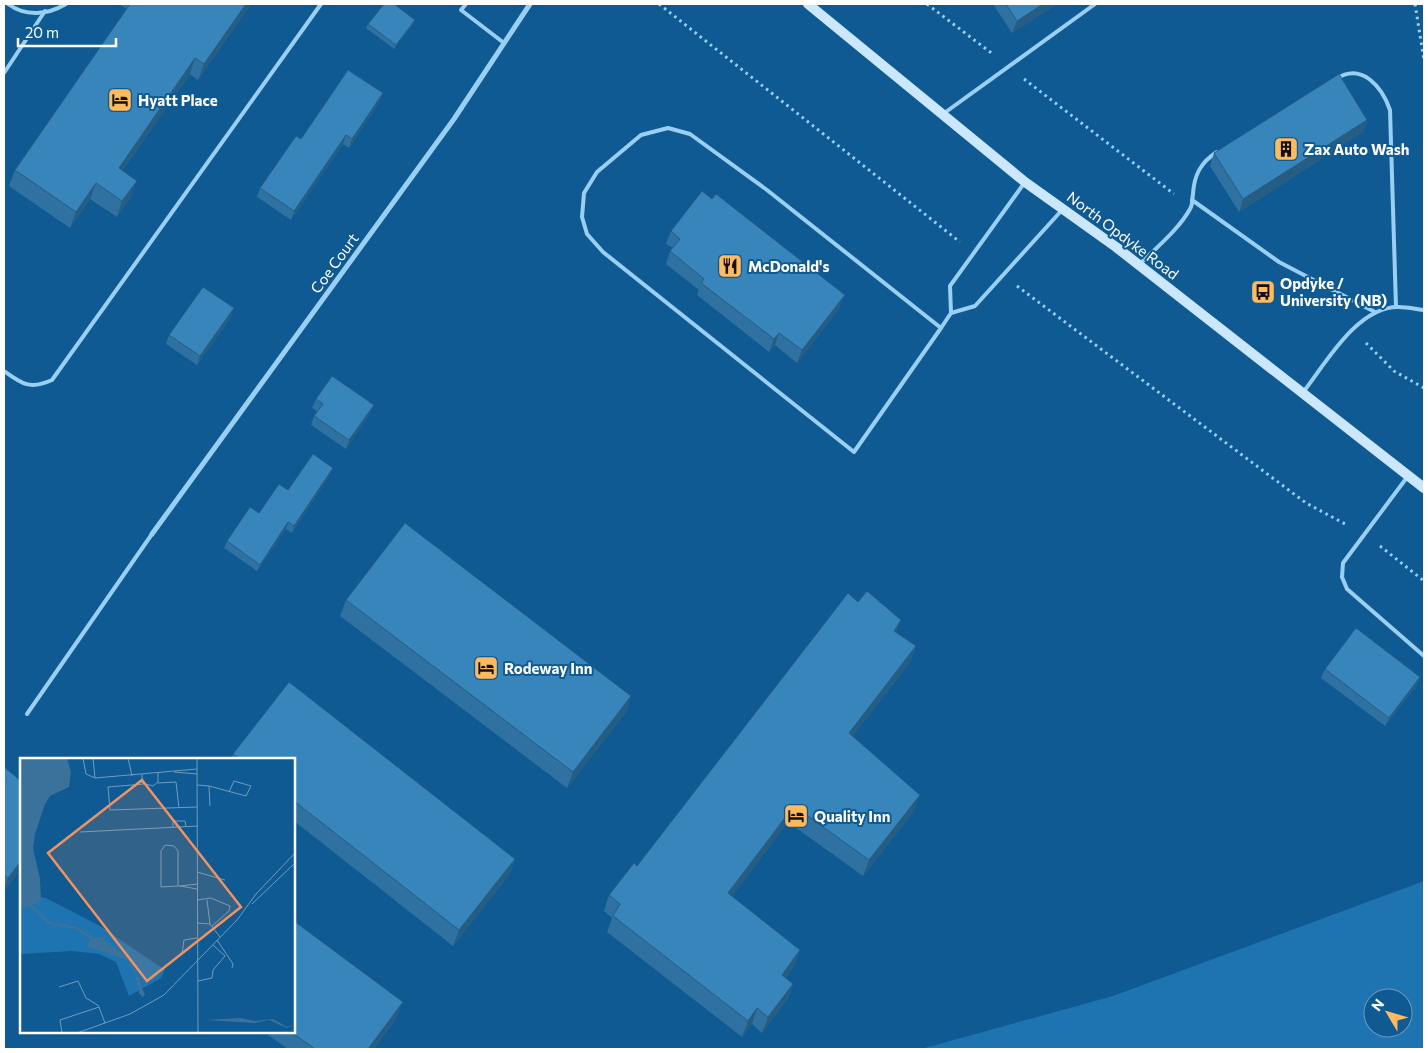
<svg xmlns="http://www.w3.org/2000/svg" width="1428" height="1053" viewBox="0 0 1428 1053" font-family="Commissioner,sans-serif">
<rect width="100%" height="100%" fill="#0f5a92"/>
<path fill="#1d74b0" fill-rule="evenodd" d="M1424,881V1049H921L1113,996ZM1373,998H1403V1028H1373Z"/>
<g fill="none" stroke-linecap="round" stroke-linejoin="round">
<g stroke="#9acff4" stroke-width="3" stroke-dasharray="2.5 4" stroke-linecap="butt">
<path d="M659,4L960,242"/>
<path d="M927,4L994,55"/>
<path d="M1415,4L1424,60"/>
<path d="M1024,79L1174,194"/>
<path d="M1017,286L1306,503L1347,525"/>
<path d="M1366,343L1394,371L1424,388"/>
<path d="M1380,546L1424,581"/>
</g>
<g stroke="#9acff4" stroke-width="4">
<path d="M8,4C26,17 47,15 66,4"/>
<path d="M466,4L461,10L504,43"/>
<path d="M4,73L45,11"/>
<path d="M1336,79C1362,62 1382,87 1390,110L1396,307"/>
<path d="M943,114L1095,4"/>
<path d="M1192,200L1279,262L1375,312"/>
<path d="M1141,263C1157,247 1179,229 1190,209C1193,205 1192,198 1193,194C1194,175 1201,162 1217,152"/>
<path d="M951,313L975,306L1062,210"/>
<path d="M941,328L767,190L690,134L668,128L641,135L597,172L584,193L582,217L587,234L603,252L854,452L941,328L951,313L950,286L1025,182"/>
<path d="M4,371C22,384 30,390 52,380L321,4"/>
<path d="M1304,391C1326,363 1357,307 1398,307C1406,307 1416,309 1424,310"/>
<path d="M1408,476L1343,563L1342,577L1347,589L1424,656"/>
<path d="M27,714L152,534"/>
</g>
<path stroke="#9acff4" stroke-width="5" d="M152,534L454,119L530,4"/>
<path stroke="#cae7fd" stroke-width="10" d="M808,4L1025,182L1116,247L1424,488"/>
</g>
<g fill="#2f72a1">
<path d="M119,4H250L249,7L198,80L190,74L122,171L131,197L117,217L90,199L70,228L9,186L15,170L127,9Z"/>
<path d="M993,4H1057L1012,33Z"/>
<path d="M368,24H413L394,49L366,28Z"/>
<path d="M380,101L349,148L343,144L291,220L257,197L260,188L301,139Z"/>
<path d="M1367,120L1363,132L1239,212L1210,166L1214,153Z"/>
<path d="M671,231L840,307L797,363L775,345L769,352L697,295L699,290L666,264L670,251L673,248L666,244Z"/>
<path d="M234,308L231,317L197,365L166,344L169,335Z"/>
<path d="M316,399L374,405L370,413L346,449L311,425L314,416L317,411L312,408Z"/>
<path d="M330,475L292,533L286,529L257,571L224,548L227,541L259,513L288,490Z"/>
<path d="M346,600L631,696L626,712L567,788L340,616Z"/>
<path d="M858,602L901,620L896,632L916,646L910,662L852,737L914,811L863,876L788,822L732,896L800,950L794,966L786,978L793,984L787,1000L762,1033L752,1024L742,1037L607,932L612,918L604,911L609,895L637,866Z"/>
<path d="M1325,669L1420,677L1417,685L1385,726L1321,678Z"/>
<path d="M289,682L515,859L509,875L453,946L294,821V759H231L233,754Z"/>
<path d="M4,767L21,869L4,891Z"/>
<path d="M397,1017L374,1049H288L264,1032H294Z"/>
</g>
<g fill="#265d83">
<path d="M246,4H250L249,7L198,80L204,64Z"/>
<path d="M1043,4H1057L1012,33L1017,21Z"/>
<path d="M415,20L413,24L394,49L396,45Z"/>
<path d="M195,58L190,74L113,184L119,168Z"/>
<path d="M383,93L380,101L349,148L352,139Z"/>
<path d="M1367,120L1363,132L1239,212L1243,199Z"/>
<path d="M346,135L343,144L291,220L294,211Z"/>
<path d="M137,181L131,197L117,217L122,201Z"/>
<path d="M96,183L90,199L70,228L76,212Z"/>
<path d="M845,295L840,307L797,363L802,350Z"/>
<path d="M234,308L231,317L197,365L200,356Z"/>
<path d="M779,333L775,345L769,352L774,339Z"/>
<path d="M374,405L370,413L346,449L349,440Z"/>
<path d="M333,468L330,475L292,533L294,526Z"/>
<path d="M288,522L286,529L257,571L260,565Z"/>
<path d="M901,620L895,636L894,631Z"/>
<path d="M916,646L910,662L843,749L849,733Z"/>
<path d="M1420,677L1417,685L1385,726L1389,718Z"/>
<path d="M631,696L626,712L567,788L573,772Z"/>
<path d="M920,795L914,811L863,876L869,860Z"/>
<path d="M794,806L788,822L723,909L728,893Z"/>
<path d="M515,859L509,875L453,946L459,930Z"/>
<path d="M21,861V869L4,891V889L8,878Z"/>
<path d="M800,950L794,966L776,991L782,975Z"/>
<path d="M793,984L787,1000L762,1033L768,1017Z"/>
<path d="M403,1002L397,1017L374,1049H368Z"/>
<path d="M757,1008L752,1024L742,1037L748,1021Z"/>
</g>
<g fill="#3785bb" stroke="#265d83">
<path d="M130,4H246L204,64L195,58L119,168L137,181L122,201L96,183L76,212L15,170Z"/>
<path d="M384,4H394L415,20L396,45L368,24Z"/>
<path d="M1006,4H1043L1017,21Z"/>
<path d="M348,70L383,93L352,139L346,135L294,211L260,188L296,136L301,139Z"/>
<path d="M1339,74L1367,120L1243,199L1214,153Z"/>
<path d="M702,191L712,199L716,194L845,295L802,350L779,333L774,339L701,283L704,279L670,251L680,239L671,231Z"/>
<path d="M203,287L234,308L200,356L169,335Z"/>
<path d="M332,376L374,405L349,440L314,416L323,404L316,399Z"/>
<path d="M313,454L333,468L294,526L288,522L260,565L227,541L250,507L259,513L279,484L288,490Z"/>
<path d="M405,523L631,696L573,772L346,600Z"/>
<path d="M867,591L901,620L894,631L916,646L849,733L920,795L869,860L794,806L728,893L800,950L782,975L793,984L768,1017L757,1008L748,1021L613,916L620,904L609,895L634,863L637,866L848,593L858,602Z"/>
<path d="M1356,628L1420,677L1389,718L1325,669Z"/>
<path d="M289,682L515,859L459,930L294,801V759H240L233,754Z"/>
<path d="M4,767L21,781V861L8,878L4,875Z"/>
<path d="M294,921L403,1002L368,1049H315L291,1032H294Z"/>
</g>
<defs>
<symbol id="hotel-square" viewBox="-11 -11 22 22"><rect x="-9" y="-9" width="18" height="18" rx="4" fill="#ffba5d" stroke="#0f5a92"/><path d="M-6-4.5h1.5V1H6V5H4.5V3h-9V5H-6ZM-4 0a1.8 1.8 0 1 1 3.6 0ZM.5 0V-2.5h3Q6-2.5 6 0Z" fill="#111"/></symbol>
<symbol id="building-square" viewBox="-11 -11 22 22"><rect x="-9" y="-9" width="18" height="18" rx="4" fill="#ffba5d" stroke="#0f5a92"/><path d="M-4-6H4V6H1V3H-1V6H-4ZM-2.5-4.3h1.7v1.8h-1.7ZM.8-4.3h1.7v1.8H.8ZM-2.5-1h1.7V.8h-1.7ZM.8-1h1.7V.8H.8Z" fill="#111"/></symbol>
<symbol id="restaurant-square" viewBox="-11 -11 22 22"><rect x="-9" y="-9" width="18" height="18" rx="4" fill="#ffba5d" stroke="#0f5a92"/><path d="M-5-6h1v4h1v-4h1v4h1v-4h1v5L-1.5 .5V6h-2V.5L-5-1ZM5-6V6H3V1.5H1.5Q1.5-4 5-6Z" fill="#111"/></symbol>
<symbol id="bus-square" viewBox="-11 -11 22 22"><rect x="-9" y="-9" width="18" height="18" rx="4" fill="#ffba5d" stroke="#0f5a92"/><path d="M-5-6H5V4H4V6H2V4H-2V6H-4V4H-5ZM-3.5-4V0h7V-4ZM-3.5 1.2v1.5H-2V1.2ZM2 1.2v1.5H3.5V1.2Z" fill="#111"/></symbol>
</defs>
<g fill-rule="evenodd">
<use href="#hotel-square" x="106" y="86" width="28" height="28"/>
<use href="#building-square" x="1272" y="135" width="28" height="28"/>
<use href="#restaurant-square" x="716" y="252" width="28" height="28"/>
<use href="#bus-square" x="1249" y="278" width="28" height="28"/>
<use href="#hotel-square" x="472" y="654" width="28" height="28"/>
<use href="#hotel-square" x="782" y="802" width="28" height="28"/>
</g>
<g text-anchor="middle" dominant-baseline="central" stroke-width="4" stroke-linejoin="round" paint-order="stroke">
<g font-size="15" font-weight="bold" fill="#fff" stroke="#0f5a92" text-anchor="start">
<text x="138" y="100">Hyatt Place</text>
<text x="1304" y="149">Zax Auto Wash</text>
<text x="748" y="266">McDonald's</text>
<text x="1280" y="283">Opdyke /<tspan x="1280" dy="17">University (NB)</tspan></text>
<text x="504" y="668">Rodeway Inn</text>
<text x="814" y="816">Quality Inn</text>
</g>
<g font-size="15" fill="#fff" stroke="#0f5a92">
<text transform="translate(1123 235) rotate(37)">North Opdyke Road</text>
<text transform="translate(334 263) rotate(-54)">Coe Court</text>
</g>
</g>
<g transform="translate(20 758)">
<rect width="275" height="275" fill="#0f5a92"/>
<path d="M0,137L26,140L80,168L145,212L141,220L109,238L96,204L79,196L52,193L0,196Z" fill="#1d74b0"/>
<path d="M0,0H47L51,14L49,29L30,38L25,46L15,76L13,90L20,121L21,144L0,151ZM70,176L74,180H84L86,184L110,200L125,237L122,239L119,235L115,216L108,202L68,189ZM221,260L235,263L253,261L267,269L275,266L267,270L249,262L235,265L185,262Z" fill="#3b729b"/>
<path fill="none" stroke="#3b729b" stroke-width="2.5" d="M9,146L29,165L56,170L70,179"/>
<path fill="none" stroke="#6f9cbe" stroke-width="1" d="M63,0L66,16L75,20M73,0L75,20L177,11M108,0L112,18M177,0L178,275M154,14L177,16M122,16V25L133,28L138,24V15M138,25L156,24L159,50M124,26L88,29L90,52L177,49M177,27L189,28L190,48M189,28L226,38L231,28L214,23L209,34M153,70V63H165L166,68M60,74L178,68M177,114L205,122M158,128V93L154,88L145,87L141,93V129L158,128H160L177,126M160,128L177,131M177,142L191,140L210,148L209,153L192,168M187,142L190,166M232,146L275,105M177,165L190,166L200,179M197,182L213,206L212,210M162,196L164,182L177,180M178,223L192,220L193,212L205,198L193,187M39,229L58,223L66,240L79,248M42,275L40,262L79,249L85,265M57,275L110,256L144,237L217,162L236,136L275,95"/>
<path fill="#f09361" fill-opacity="0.15" stroke="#f09361" stroke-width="2.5" d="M122,22L221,149L127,223L28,95Z"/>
<rect width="275" height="275" fill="none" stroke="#fff" stroke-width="2.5"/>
</g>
<rect width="1428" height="1053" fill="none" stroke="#ffffff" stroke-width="10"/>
<g transform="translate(1388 1013) rotate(308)"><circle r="24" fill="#0f5a92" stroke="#6f9cbe"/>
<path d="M0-4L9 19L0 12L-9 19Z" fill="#ffba5d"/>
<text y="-8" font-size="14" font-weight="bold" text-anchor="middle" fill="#ffffff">N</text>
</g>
<path d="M18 38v8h98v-8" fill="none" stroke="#ffffff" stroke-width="2.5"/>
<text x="25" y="38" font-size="15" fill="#ffffff" stroke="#0f5a92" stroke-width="4" paint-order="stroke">20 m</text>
</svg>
